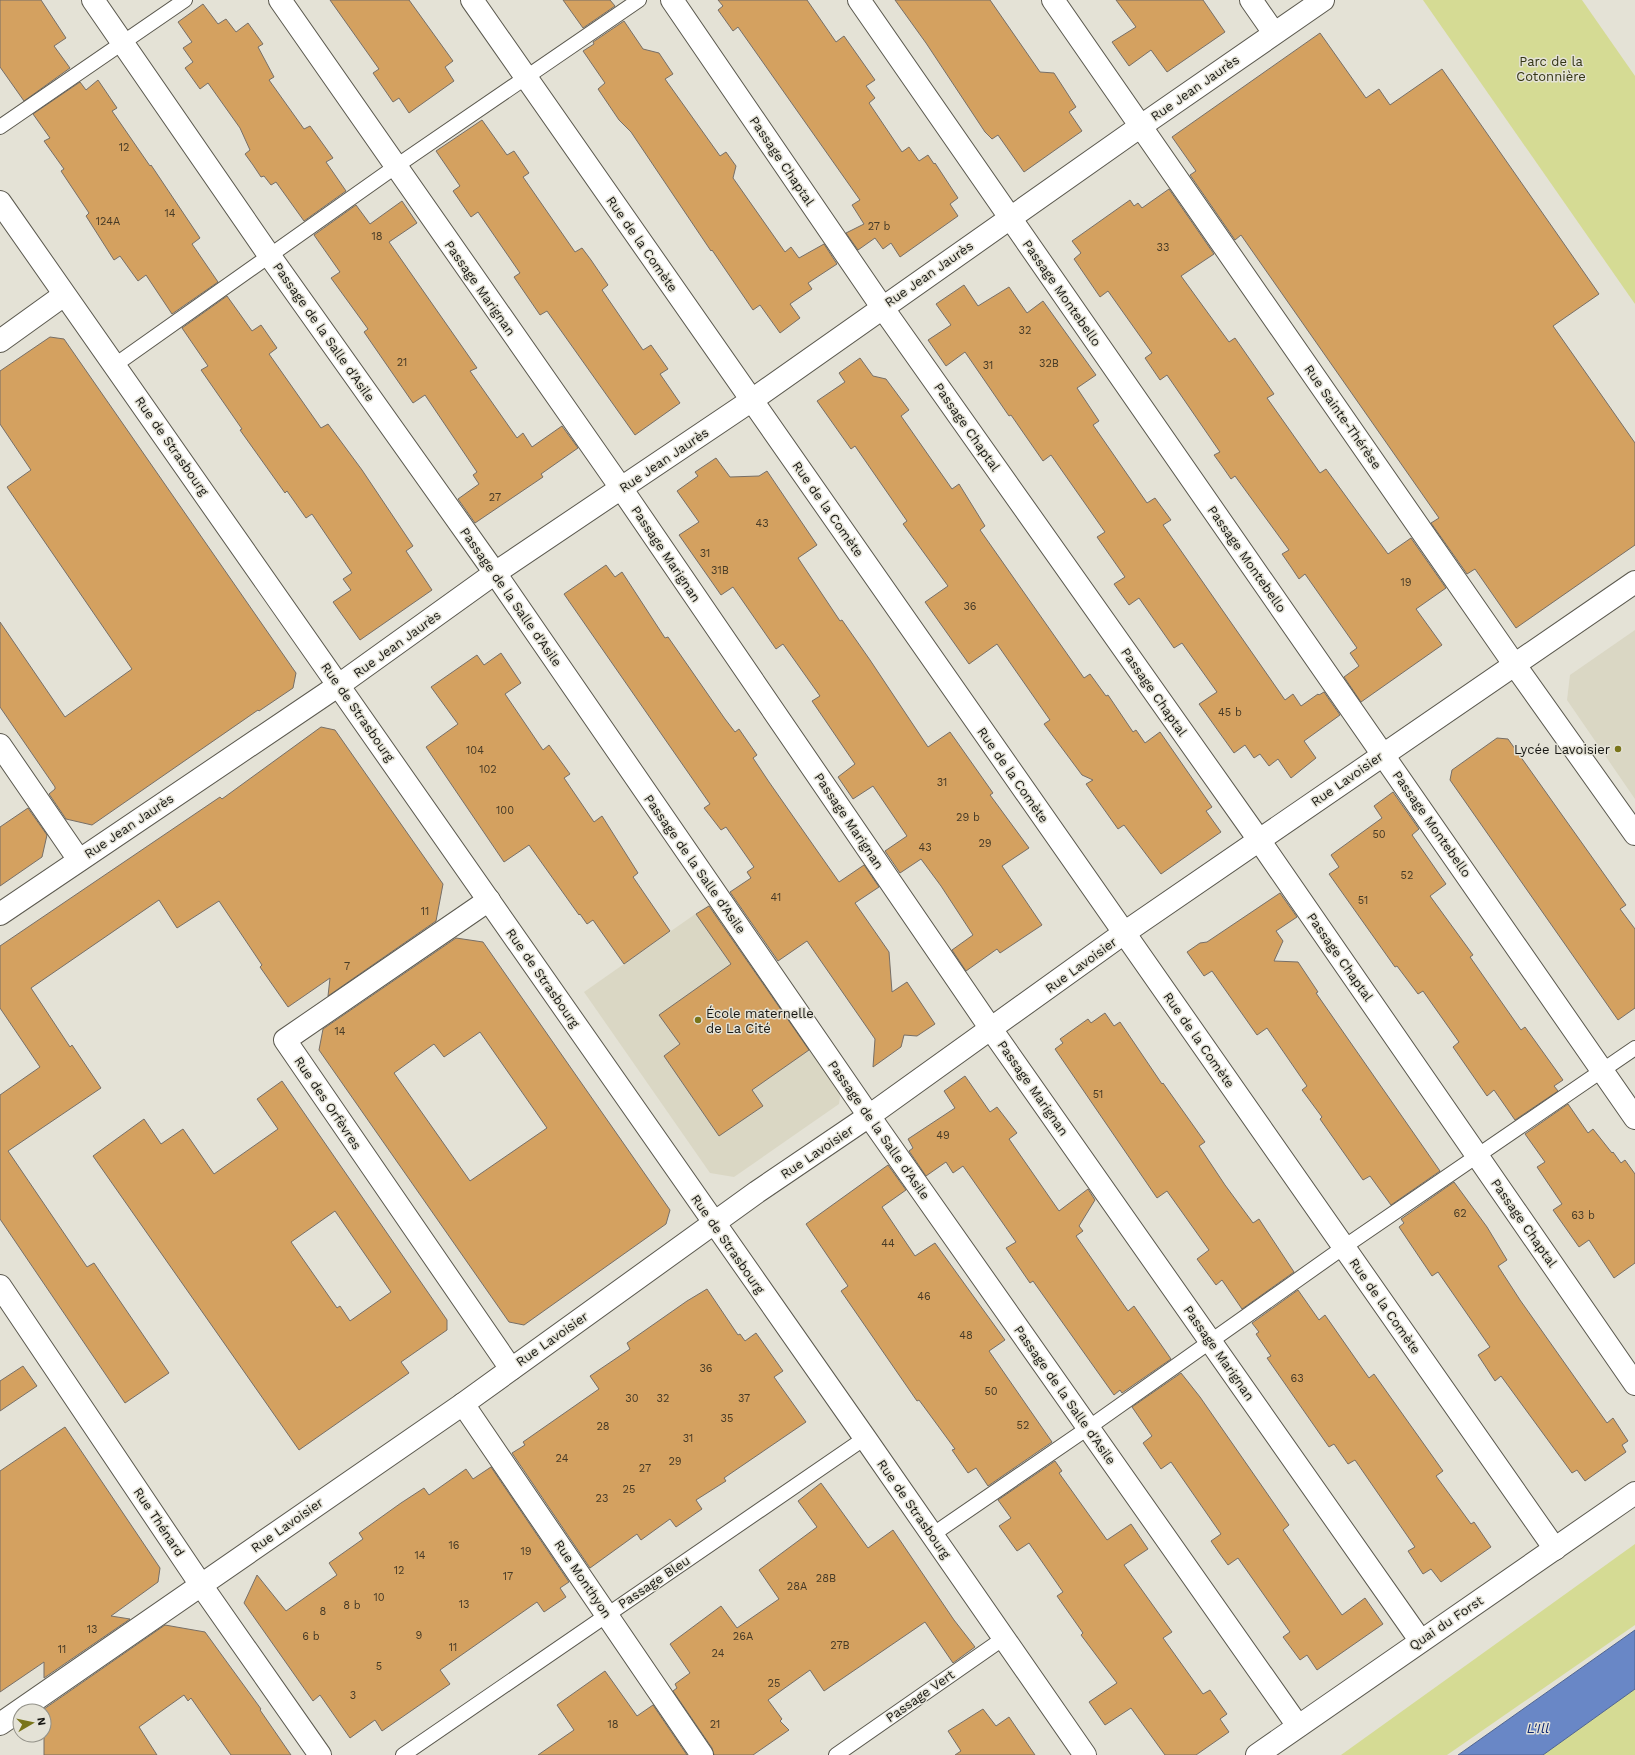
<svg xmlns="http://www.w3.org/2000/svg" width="1635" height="1755" viewBox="0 0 1635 1755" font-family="'Work Sans',sans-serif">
<rect width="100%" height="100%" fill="#e4e2d6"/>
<g fill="#dad7c4">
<path d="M1635,630V799L1567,700L1570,675Z"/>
<path d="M711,903L841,1090L839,1104L734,1177L710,1173L584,992Z"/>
</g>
<g fill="#d5db94">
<path d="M1423,0H1582L1635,76V304Z"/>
<path d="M1635,1544V1625L1447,1755H1341Z"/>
<path d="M1635,1689V1755H1543Z"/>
</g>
<path fill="#6987c6" stroke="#506590" d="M1635,1630V1689L1543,1755H1458Z"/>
<g fill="#d4a160" stroke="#776f67" fill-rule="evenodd">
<path d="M0,0H41L66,38L54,46L70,68L24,101L0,67Z"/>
<path d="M330,0H409L453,61L445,67L454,81L409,113L399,98L393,102L373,73L379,69Z"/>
<path d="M563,0H610L615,6L583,28Z"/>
<path d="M718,0H807L836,42L844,36L875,80L866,86L875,98L869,103L902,152L909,147L919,161L928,155L934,164L935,163L958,198L950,204L958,216L900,257L891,243L883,249L875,238L858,250L846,233L864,224L852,205L860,200L738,27L733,31L718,10L723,6Z"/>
<path d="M895,0H990L1040,72L1054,73L1076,107L1069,112L1082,131L1024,172L998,135L992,139L985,132L926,43Z"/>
<path d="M1116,0H1203L1225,32L1167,72L1151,50L1129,66L1112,42L1136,27Z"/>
<path d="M203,4L218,24L226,19L236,32L248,23L263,44L258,47L274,77L269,80L304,129L310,126L333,158L326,162L346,191L304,221L276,182L271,185L264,176L261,177L253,165L245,154L250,150L240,128L208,83L200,89L185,68L193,62L183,48L192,42L178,22Z"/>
<path d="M624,21L643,49L659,53L673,74L665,79L720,156L726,152L736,166L733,178L785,252L791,247L799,258L824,244L837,264L808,283L812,289L790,304L800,318L780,333L760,305L753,310L712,250L711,251L631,132L619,120L598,89L605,83L583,51L594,44L593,42Z"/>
<path d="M1320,33L1366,98L1379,89L1390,105L1442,69L1599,294L1553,326L1635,443V545L1516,628L1475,569L1467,574L1431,523L1439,518L1241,235L1235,240L1190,175L1196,171L1172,137Z"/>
<path d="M98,80L117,108L112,111L150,166L151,165L200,238L192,244L218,282L172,314L146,275L138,281L120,256L114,260L86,216L89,213L61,171L64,169L44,141L50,138L33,114L80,82L86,90Z"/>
<path d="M482,120L507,155L514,151L529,173L523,177L575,252L582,248L591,260L608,285L602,290L643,350L651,345L668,369L660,374L680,403L635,435L547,311L540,315L514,277L520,273L478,212L471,217L453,191L460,186L436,151Z"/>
<path d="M1169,189L1214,254L1181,276L1229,342L1235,338L1274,394L1267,398L1320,473L1326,469L1388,554L1411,538L1446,588L1416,609L1442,645L1361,702L1344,677L1359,666L1350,653L1357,648L1305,574L1299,579L1291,567L1282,554L1289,550L1235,476L1231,479L1222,466L1214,455L1220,452L1167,375L1160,380L1145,358L1152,353L1108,291L1100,297L1074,259L1081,253L1072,241L1130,200L1134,206L1138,203L1142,208Z"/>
<path d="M402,201L417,223L389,242L477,368L470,371L517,438L523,433L532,447L562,426L578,448L541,474L543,477L475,523L458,499L479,484L473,475L477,472L425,395L413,403L364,332L368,329L331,278L340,272L314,235L356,205L370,224Z"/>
<path d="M964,285L978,306L1009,287L1027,313L1043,301L1096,375L1077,388L1099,421L1093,425L1147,503L1155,498L1171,520L1163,525L1285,700L1293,694L1301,706L1318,694L1319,695L1324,692L1340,715L1304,741L1316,758L1291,778L1278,759L1269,766L1260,754L1254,758L1245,745L1234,753L1199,704L1217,692L1182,643L1174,648L1139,598L1129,605L1114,584L1125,577L1097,537L1105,532L1051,455L1043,461L1011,415L1009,416L965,352L946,366L928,340L951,325L936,304Z"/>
<path d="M227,296L252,331L261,325L277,348L269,354L321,428L328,424L362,470L413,546L406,551L432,590L360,640L333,602L351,590L343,579L352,573L312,514L306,518L287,491L285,493L240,430L242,429L201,370L208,366L182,328Z"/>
<path d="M50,337L64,339L296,673L293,688L259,711L258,710L92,825L66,819L49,794L55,789V787L0,707V622L65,717L132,669L7,487L31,470L0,424V371Z"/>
<path d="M860,358L873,376L886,379L909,410L901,416L952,489L959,484L985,526L980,530L1084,678L1090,674L1106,696L1108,695L1133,732L1136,730L1145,743L1160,732L1212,807L1206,811L1221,832L1161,874L1124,825L1118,829L1086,784L1093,780L1082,775L1044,724L1050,720L997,644L969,664L925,602L948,586L903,524L907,521L855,446L851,449L817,401L845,382L839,373Z"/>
<path d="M716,458L730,477L759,476L767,471L817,545L798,558L840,621L842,620L870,660L928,747L950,732L993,793L990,795L1029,848L1002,866L1042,925L1000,953L997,949L966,971L952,950L973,935L941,886L921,859L900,873L885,851L907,836L873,786L853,799L838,777L855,764L812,701L820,696L783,644L776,649L733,587L721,595L679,535L699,522L677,491L698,476L695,472Z"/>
<path d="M606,565L615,577L622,572L665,638L668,637L725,719L735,732L739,729L757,755L753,758L769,782L839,882L864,865L879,887L855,903L889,952L892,992L907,982L935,1024L917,1036L904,1035L901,1047L873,1067L875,1039L807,941L778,961L730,892L751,878L747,872L754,867L726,827L721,830L704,808L710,804L564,594Z"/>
<path d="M501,653L521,683L505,694L543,750L549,745L570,774L564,778L594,822L602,816L638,873L633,877L670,931L624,964L593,920L587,924L580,914L579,915L529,845L504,862L426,747L458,724L431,687L477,655L484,665Z"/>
<path d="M321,727L335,730L443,884L436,921L328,996L330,978L288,1007L260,967L262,965L219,901L177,928L159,900L31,988L70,1047L72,1045L101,1088L8,1151L87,1267L94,1263L169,1373L125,1403L0,1219V1095L40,1067L0,1008V946L220,797L222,799Z"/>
<path d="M1497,738L1508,739L1626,905L1620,909L1635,929V1008L1618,1020L1450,780L1452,770Z"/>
<path d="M1393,792L1419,829L1412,835L1446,884L1430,896L1473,955L1470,957L1521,1030L1525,1027L1563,1080L1554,1086L1558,1091L1515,1120L1494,1090L1487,1096L1453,1047L1459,1042L1423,991L1418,994L1397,966L1395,967L1329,874L1339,867L1331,855L1382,818L1374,806Z"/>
<path d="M28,808L47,835L42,857L0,886V827Z"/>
<path d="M1280,893L1297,917L1276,931L1283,941L1274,961L1298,962L1318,992L1316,993L1440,1171L1391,1205L1370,1176L1363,1180L1320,1119L1322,1117L1302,1090L1307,1086L1267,1028L1257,1035L1212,971L1204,976L1187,952L1200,943L1207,942Z"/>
<path d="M709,906L809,1050L752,1090L763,1106L719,1136L664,1056L680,1044L659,1015L731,964L696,914Z"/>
<path d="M456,938L483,942L670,1210L666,1224L524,1325L509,1322L319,1050L323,1029ZM480,1032L547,1128L470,1181L394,1073L434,1044L444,1057Z"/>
<path d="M1105,1013L1114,1026L1120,1022L1162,1084L1163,1083L1205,1142L1199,1146L1225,1185L1253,1223L1259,1219L1294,1272L1242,1309L1222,1280L1216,1285L1197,1259L1209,1250L1167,1191L1157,1198L1055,1049L1063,1043L1060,1039L1088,1019L1091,1023Z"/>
<path d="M965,1076L990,1112L997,1107L1017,1133L1009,1139L1059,1211L1088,1189L1095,1200L1079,1226L1083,1231L1076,1236L1128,1311L1134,1306L1171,1359L1122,1393L1120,1390L1114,1395L1033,1281L1030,1283L1006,1248L1016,1242L963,1166L953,1173L946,1162L926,1176L909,1151L913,1148L908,1139L955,1108L944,1091Z"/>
<path d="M282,1081L447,1320V1330L401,1362L409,1373L299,1450L93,1156L144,1119L161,1144L183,1129L214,1174L278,1129L257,1099ZM335,1211L391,1292L350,1321L340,1306L337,1308L291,1242Z"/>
<path d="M1568,1104L1588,1133L1593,1129L1612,1153L1613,1152L1621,1163L1625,1160L1635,1174V1263L1614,1278L1589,1240L1579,1247L1553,1210L1562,1204L1537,1167L1545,1162L1525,1134Z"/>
<path d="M888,1165L906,1190L882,1207L915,1256L935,1243L1005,1340L989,1351L1052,1442L988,1486L976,1468L968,1473L952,1450L955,1449L919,1400L917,1401L841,1291L848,1286L806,1224Z"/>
<path d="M1454,1182L1487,1227L1507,1260L1498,1266L1520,1300L1607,1423L1613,1418L1628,1441L1622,1445L1626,1452L1585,1481L1577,1470L1572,1473L1501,1376L1495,1381L1478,1355L1490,1347L1438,1272L1432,1276L1399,1227L1404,1223L1401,1219Z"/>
<path d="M707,1289L738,1335L740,1334L745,1341L756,1333L783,1371L774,1377L806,1422L724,1478L726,1481L696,1500L702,1509L676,1527L670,1519L641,1540L637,1534L590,1568L512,1453L525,1445L523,1442L599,1389L590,1376L630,1349L627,1343L687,1301Z"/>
<path d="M1298,1290L1319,1320L1325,1315L1369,1378L1374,1374L1443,1471L1436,1476L1471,1524L1474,1522L1491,1547L1441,1582L1431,1569L1423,1574L1408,1551L1415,1547L1355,1460L1348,1464L1334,1444L1329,1447L1267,1358L1271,1356L1256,1334L1259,1332L1252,1323Z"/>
<path d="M23,1366L37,1386L0,1411V1381Z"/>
<path d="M1181,1373L1200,1397L1289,1525L1283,1530L1342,1615L1365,1598L1383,1624L1317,1670L1307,1655L1300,1660L1283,1637L1290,1632L1238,1558L1228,1565L1220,1554L1211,1541L1221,1534L1171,1462L1161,1469L1143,1443L1152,1436L1132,1407Z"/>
<path d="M65,1427L160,1568L158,1582L111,1616L130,1619L44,1678V1662L0,1692V1471Z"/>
<path d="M1055,1461L1062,1471L1059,1473L1107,1540L1131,1524L1148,1549L1124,1565L1172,1632L1163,1638L1203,1694L1210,1690L1227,1714L1220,1719L1229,1732L1196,1755H1165L1131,1708L1105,1725L1089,1702L1117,1683L1081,1635L1083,1633L1057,1596L1063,1592L1029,1543L1017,1551L999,1526L1011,1518L998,1500Z"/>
<path d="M491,1467L569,1582L560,1588L566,1597L544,1612L537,1602L440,1670L450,1684L382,1731L375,1720L350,1738L320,1695L313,1701L244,1603L257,1575L286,1611L337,1575L329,1563L363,1539L359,1533L401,1503L424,1488L429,1495L466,1469L473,1479Z"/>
<path d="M821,1483L868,1548L893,1530L954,1620L975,1647L953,1663L925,1622L824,1691L810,1670L768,1700L782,1719L780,1721L789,1730L753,1755H714L712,1748L673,1691L677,1688L675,1684L690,1673L670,1644L721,1606L737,1628L779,1599L759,1570L817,1527L798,1501Z"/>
<path d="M165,1625L205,1632L261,1709L260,1710L291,1755H231L191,1698L188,1701L184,1695L139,1727L157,1755H44V1709Z"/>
<path d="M605,1671L637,1716L653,1705L687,1755H538L574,1730L557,1705Z"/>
<path d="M983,1709L996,1726L1009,1717L1035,1755H955L961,1751L948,1731Z"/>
</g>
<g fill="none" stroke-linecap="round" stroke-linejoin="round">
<defs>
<g id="lane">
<path d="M0,127L185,0"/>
<path d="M115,365L395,167L639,0"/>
<path d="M932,1535L1088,1428L1344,1247L1635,1048"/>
<path d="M403,1755L865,1438"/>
<path d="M836,1755L1004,1638"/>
</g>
<g id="street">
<path d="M93,0L269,255L495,573L869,1116L1298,1726"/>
<path d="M280,0L621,488L991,1029L1420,1640"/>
<path d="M472,0L1555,1549"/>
<path d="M672,0L882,307L1259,840L1635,1384"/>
<path d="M859,0L1635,1118"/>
<path d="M1053,0L1514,664L1635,834"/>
<path d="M1251,0L1274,33"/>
<path d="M0,202L865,1438L1085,1755"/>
<path d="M0,341L64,295"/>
<path d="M0,745L79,860"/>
<path d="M489,900L285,1040L511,1369"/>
<path d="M0,914L339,685L495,573L752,400L1141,126L1323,0"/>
<path d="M0,1286L201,1585L320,1755"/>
<path d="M463,1404L702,1755"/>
<path d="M0,1724L463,1404L757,1192L869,1116L1124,933L1635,582"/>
</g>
<path id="secondary" d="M1257,1755L1635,1493"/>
</defs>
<use href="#lane" stroke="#5b594f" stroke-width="16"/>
<use href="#street" stroke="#5b594f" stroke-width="24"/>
<use href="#secondary" stroke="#5b594f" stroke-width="24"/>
<use href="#lane" stroke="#fff" stroke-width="14"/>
<use href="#street" stroke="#fff" stroke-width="22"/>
<use href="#secondary" stroke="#fff" stroke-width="22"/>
</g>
<g fill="#79751a" stroke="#e4e2d6" stroke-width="1.5">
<circle cx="1618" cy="749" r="4"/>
<circle cx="698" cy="1020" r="4"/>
</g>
<g text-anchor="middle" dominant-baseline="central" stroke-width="3" stroke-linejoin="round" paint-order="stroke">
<g font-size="11" fill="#463a26">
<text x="124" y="147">12</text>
<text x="170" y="213">14</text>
<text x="108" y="221">124A</text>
<text x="879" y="226">27 b</text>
<text x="377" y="236">18</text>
<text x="1163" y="247">33</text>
<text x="1025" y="330">32</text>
<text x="402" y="362">21</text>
<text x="1049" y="363">32B</text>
<text x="988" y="365">31</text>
<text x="495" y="497">27</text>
<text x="762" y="523">43</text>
<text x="705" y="553">31</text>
<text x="720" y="570">31B</text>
<text x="1406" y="582">19</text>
<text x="970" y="606">36</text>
<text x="1230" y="712">45 b</text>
<text x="475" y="750">104</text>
<text x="488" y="769">102</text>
<text x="942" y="782">31</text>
<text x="505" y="810">100</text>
<text x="968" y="817">29 b</text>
<text x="1379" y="834">50</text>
<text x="985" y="843">29</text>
<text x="925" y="847">43</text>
<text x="1407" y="875">52</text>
<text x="776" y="897">41</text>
<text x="1363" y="900">51</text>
<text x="425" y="911">11</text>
<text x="347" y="966">7</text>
<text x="340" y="1031">14</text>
<text x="1098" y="1094">51</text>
<text x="943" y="1135">49</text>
<text x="1460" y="1213">62</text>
<text x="1583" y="1215">63 b</text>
<text x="888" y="1243">44</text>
<text x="924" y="1296">46</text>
<text x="966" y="1335">48</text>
<text x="706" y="1368">36</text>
<text x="1297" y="1378">63</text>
<text x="991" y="1391">50</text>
<text x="632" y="1398">30</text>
<text x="663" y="1398">32</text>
<text x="744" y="1398">37</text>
<text x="727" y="1418">35</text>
<text x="1023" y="1425">52</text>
<text x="603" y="1426">28</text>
<text x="688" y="1438">31</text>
<text x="562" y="1458">24</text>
<text x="675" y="1461">29</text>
<text x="645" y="1468">27</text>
<text x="629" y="1489">25</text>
<text x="602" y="1498">23</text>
<text x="454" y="1545">16</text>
<text x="526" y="1551">19</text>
<text x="420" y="1555">14</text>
<text x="399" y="1570">12</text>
<text x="508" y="1576">17</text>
<text x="826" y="1578">28B</text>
<text x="797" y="1586">28A</text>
<text x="379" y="1597">10</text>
<text x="464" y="1604">13</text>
<text x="352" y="1605">8 b</text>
<text x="323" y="1611">8</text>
<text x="92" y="1629">13</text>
<text x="419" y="1635">9</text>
<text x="311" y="1636">6 b</text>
<text x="743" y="1636">26A</text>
<text x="840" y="1645">27B</text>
<text x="453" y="1647">11</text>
<text x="62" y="1649">11</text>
<text x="718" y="1653">24</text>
<text x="379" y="1666">5</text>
<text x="774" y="1683">25</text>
<text x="353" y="1695">3</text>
<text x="613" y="1724">18</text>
<text x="715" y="1724">21</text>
</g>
<g font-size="13" fill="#343614" stroke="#e4e2d6">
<text x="1551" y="61">Parc de la<tspan x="1551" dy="15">Cotonnière</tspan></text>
</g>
<g font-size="13" fill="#171713" stroke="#e4e2d6">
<text transform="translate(1195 88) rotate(-35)">Rue Jean Jaurès</text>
<text transform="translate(782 161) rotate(56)">Passage Chaptal</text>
<text transform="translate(642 244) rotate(55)">Rue de la Comète</text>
<text transform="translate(929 274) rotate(-35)">Rue Jean Jaurès</text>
<text transform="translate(480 288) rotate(55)">Passage Marignan</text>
<text transform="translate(1062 293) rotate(55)">Passage Montebello</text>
<text transform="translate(324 332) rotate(55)">Passage de la Salle d'Asile</text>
<text transform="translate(1343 417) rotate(55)">Rue Sainte-Thérèse</text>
<text transform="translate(967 427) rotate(55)">Passage Chaptal</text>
<text transform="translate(172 446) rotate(55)">Rue de Strasbourg</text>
<text transform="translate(664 460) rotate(-34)">Rue Jean Jaurès</text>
<text transform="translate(828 509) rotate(55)">Rue de la Comète</text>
<text transform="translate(666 554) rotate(56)">Passage Marignan</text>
<text transform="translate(1247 559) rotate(55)">Passage Montebello</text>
<text transform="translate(511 597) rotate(55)">Passage de la Salle d'Asile</text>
<text transform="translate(397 644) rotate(-36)">Rue Jean Jaurès</text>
<text transform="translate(1154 692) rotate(55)">Passage Chaptal</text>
<text transform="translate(358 712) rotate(55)">Rue de Strasbourg</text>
<text transform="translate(1013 775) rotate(55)">Rue de la Comète</text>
<text transform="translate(1347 779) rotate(-35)">Rue Lavoisier</text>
<text transform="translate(849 821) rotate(56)">Passage Marignan</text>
<text transform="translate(1432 824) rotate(55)">Passage Montebello</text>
<text transform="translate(129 826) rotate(-34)">Rue Jean Jaurès</text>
<text transform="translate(695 864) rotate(55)">Passage de la Salle d'Asile</text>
<text transform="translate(1340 957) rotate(55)">Passage Chaptal</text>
<text transform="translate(1081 965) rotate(-36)">Rue Lavoisier</text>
<text transform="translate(543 978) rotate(55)">Rue de Strasbourg</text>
<text transform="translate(1199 1040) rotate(55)">Rue de la Comète</text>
<text transform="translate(1033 1088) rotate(55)">Passage Marignan</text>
<text transform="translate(328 1103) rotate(56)">Rue des Orfèvres</text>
<text transform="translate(879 1130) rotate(55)">Passage de la Salle d'Asile</text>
<text transform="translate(817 1152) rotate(-34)">Rue Lavoisier</text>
<text transform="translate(1524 1223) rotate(55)">Passage Chaptal</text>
<text transform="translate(728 1244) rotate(55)">Rue de Strasbourg</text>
<text transform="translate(1385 1306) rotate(55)">Rue de la Comète</text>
<text transform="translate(552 1339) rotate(-35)">Rue Lavoisier</text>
<text transform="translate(1219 1353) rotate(55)">Passage Marignan</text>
<text transform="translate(1065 1395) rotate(55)">Passage de la Salle d'Asile</text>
<text transform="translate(914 1509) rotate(55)">Rue de Strasbourg</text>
<text transform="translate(159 1522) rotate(56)">Rue Thénard</text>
<text transform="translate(287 1525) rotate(-35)">Rue Lavoisier</text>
<text transform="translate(583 1579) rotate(56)">Rue Monthyon</text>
<text transform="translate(654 1582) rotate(-34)">Passage Bleu</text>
<text transform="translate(1446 1623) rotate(-34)">Quai du Forst</text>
<text transform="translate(920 1696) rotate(-35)">Passage Vert</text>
</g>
<g font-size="13" fill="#171713" stroke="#e4e2d6" text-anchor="end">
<text x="1610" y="749">Lycée Lavoisier</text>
<text x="706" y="1013" text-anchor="start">École maternelle<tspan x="706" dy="15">de La Cité</tspan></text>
</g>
<g font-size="14" font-style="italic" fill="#0e2873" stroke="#e4e2d6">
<text x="1538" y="1728">L'Ill</text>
</g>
</g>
<g transform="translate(32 1723) rotate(81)"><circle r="19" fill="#e4e2d6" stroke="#929188"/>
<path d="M0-3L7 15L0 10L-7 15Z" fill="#79751a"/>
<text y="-6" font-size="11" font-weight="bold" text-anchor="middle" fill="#171713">N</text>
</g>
</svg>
